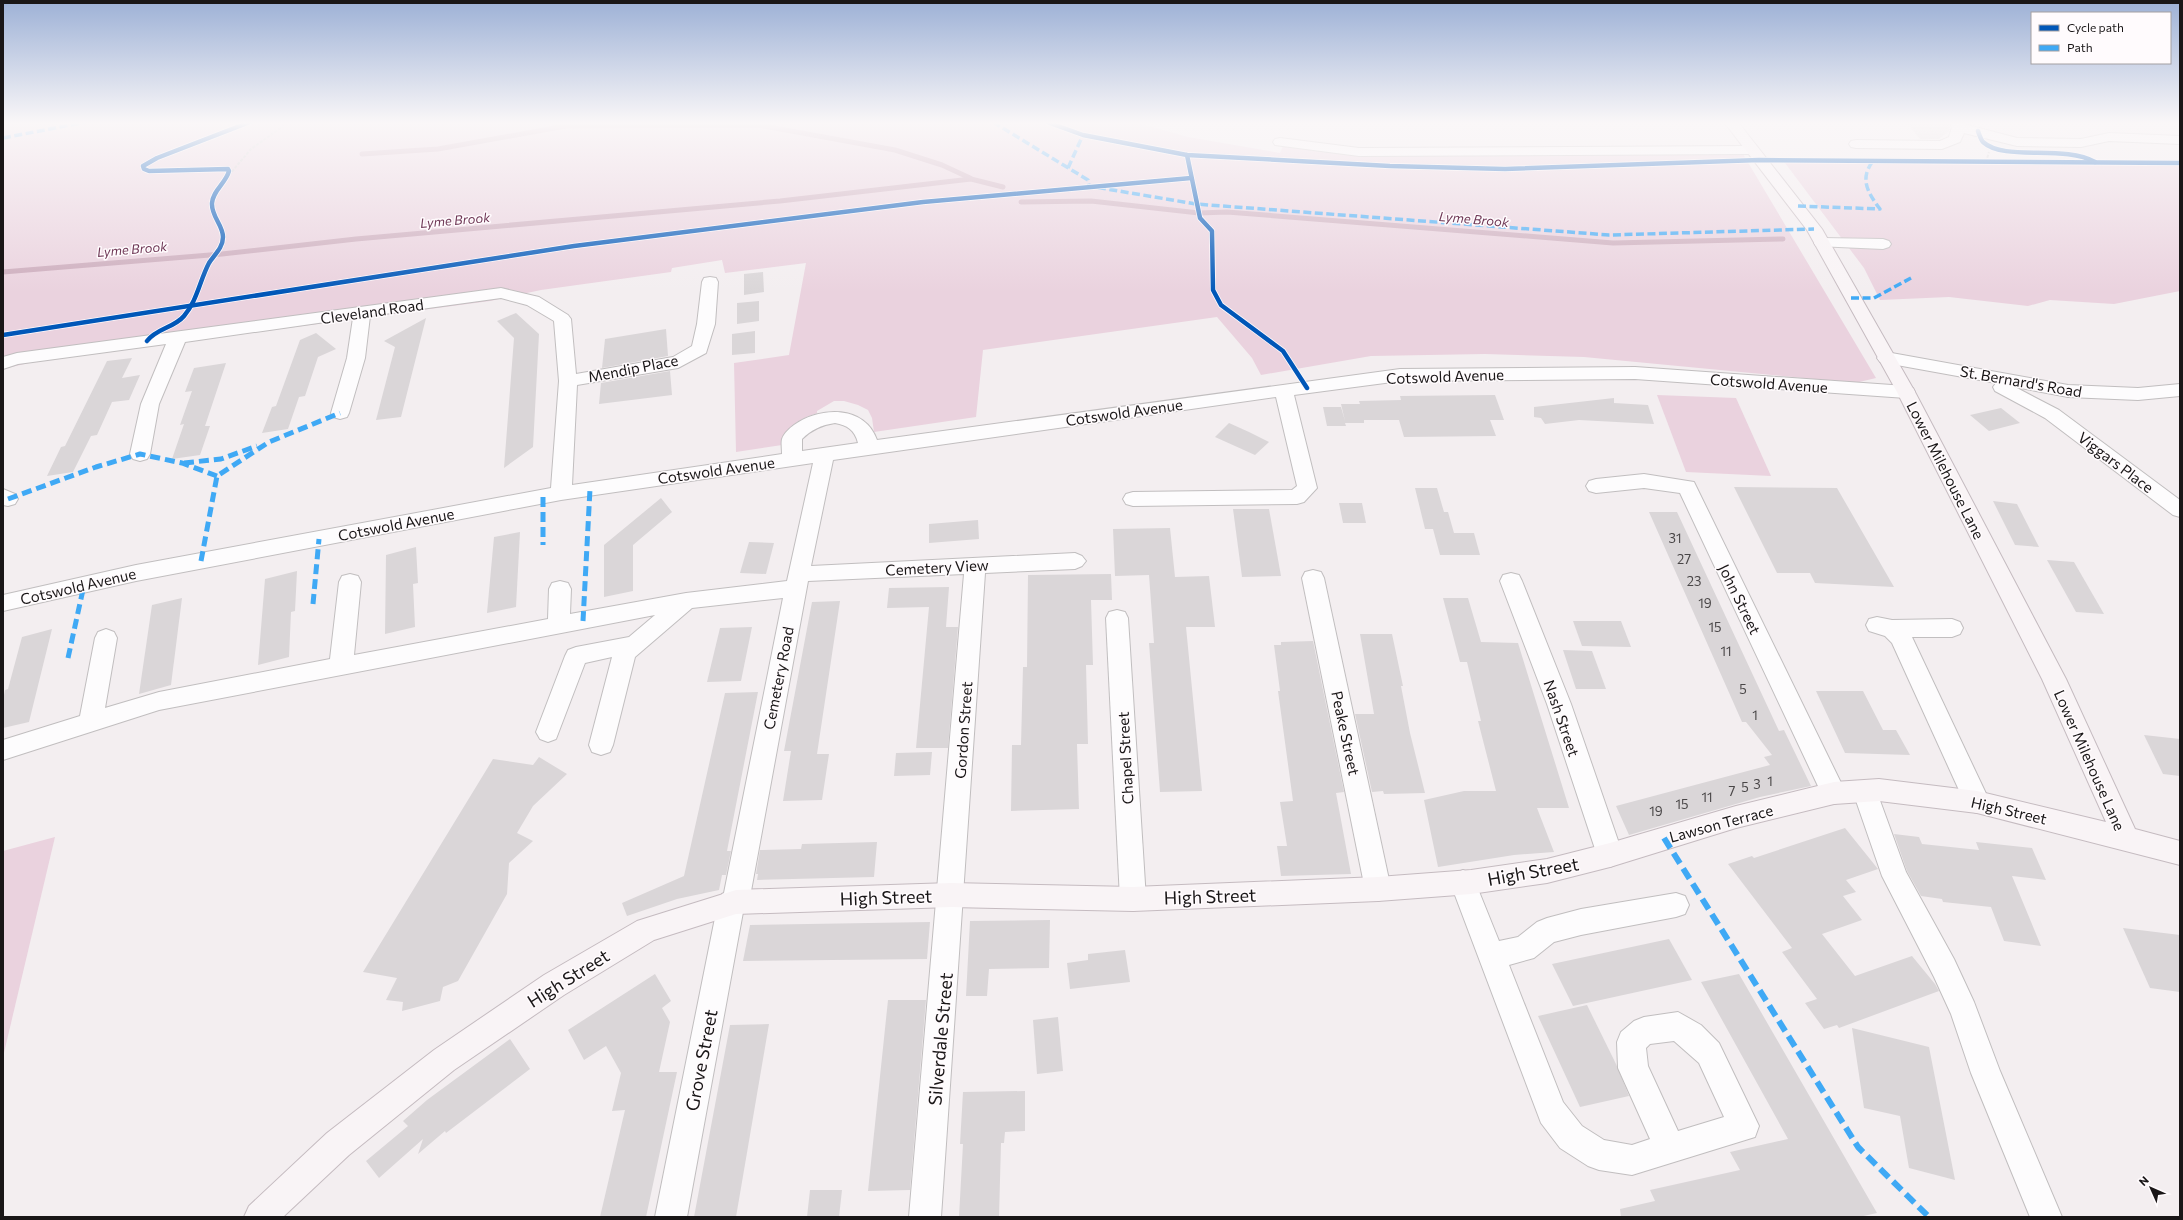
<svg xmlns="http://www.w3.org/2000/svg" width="2183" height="1220" viewBox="0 0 2183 1220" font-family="Commissioner,sans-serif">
<rect width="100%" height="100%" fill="#f3eef0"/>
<g fill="#ead2de">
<path d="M3,122H1135L1188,137L1280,153L1283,146L1350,154H1743L1876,378L1855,383L1584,357L1485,354L1371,356L1261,375L1252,358L1217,317L983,350L976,417L874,432L872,418L868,410L858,405L844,401H834L817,411V413C800,419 785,426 782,445L736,452L734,363L789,355L806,263L725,273L722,260L672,268L671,272L541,290L490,301L33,362L3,369Z"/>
<path d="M1782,159L2180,161V291L2114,304L2050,300L2028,306L1949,297L1880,300L1864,268Z"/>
<path d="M1657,395L1736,398L1771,476L1686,472Z"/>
<path d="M55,837L3,1057V851Z"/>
</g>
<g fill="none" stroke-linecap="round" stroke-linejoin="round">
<g stroke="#ccacbc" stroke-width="5">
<path d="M362,154L438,149L566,126L758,125L895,150L942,165L970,178"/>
<path d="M1021,202L1091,201L1199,213L1227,212L1613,243L1783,239"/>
<path d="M3,272L222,254L356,239L780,201L971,179L1003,187"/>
</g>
</g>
<g fill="#dad6d8">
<path d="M1906,122H1948L1950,127L1949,131L1939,139H1920Z"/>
<path d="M763,272L764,292L744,295V274Z"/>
<path d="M759,301V321L737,324V303Z"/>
<path d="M516,313L539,334L533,447L504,468L514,338L497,321Z"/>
<path d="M426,318L401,417L376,420L395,347L384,341Z"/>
<path d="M666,329L668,356L602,368L605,339Z"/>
<path d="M755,331V353L732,355V334Z"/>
<path d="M316,333L336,349L318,357L305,396L299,397L288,429L262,433L272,407L276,406L300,340Z"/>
<path d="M132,358L122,378L140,375L129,400L112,402L97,435L91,436L73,472L47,476L61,447L65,446L107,361Z"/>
<path d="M226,363L205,426H210L200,455L172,459L184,424L180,425L192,391L185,392L194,368Z"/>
<path d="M670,371L672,395L599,404L601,383Z"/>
<path d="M1495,395L1504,420H1490L1496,436L1404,437L1399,420H1364V423H1345L1346,426H1327L1323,407H1341L1345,421L1341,404H1360L1359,401L1401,400L1400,396Z"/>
<path d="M1614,398V403L1648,405L1654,424L1579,420L1545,424L1541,418L1534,417V407Z"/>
<path d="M2001,408L2020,423L1989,431L1970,415Z"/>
<path d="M1229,423L1249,432L1269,442L1255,455L1215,437Z"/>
<path d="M1734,487L1837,488L1894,587L1815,583L1810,573H1777Z"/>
<path d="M1415,488H1437L1444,512H1448L1454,533H1474L1480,555H1440L1433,529H1425Z"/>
<path d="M661,498L672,512L633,545V591L604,597V545Z"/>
<path d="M1993,501L2017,504L2039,547L2015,545Z"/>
<path d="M1339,503H1362L1366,523H1343Z"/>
<path d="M1233,509H1269L1281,576L1242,577Z"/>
<path d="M1649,512H1677L1779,731L1784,730L1811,786L1760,797L1629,835L1616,806L1770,765L1764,757L1772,755L1746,722H1742Z"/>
<path d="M978,520L979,539L929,543V524Z"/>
<path d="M1170,528L1175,577L1209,576L1215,627H1186L1202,791L1160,792L1149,643H1154L1149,575L1115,576L1113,529Z"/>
<path d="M520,532L516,607L487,613L494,537Z"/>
<path d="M749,542L774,543L766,574L740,573Z"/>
<path d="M416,547L418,583L413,584L415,627L385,634L386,555Z"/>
<path d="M2047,560L2074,562L2104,614L2076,612Z"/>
<path d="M297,571L295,611L291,612L289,657L258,665L265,579Z"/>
<path d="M1111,574L1112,600H1091L1093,665H1086L1088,744H1077L1079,809L1011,811L1012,745H1021L1023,667H1027L1028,575Z"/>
<path d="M949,587L946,627H958L948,748H916L929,607L887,608L889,588Z"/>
<path d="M182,598L171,685L139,694L152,605Z"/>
<path d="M1443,598H1468L1481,642L1518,643L1569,808H1537L1554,852L1514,855L1438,867L1424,800L1464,791H1496L1478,721H1481L1467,662H1460Z"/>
<path d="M840,601L817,754H829L822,800L783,801L791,751H784L812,602Z"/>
<path d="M1573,621H1621L1631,647L1582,646Z"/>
<path d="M752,627L741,681L707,682L720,628Z"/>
<path d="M52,629L29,722L3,728V700L5,690L8,689L22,637Z"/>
<path d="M1360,634H1392L1403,686H1401L1410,733L1425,793L1384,794L1383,791L1372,792L1355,714H1374Z"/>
<path d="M1313,641L1344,792L1336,793L1351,874L1281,876L1277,846H1287L1280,802L1293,801L1278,691H1280L1274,645H1281V642Z"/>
<path d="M1563,650L1592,651L1606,689H1576Z"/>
<path d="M1816,691H1863L1883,730H1896L1910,755L1845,753Z"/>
<path d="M758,692L727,851H731L726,875H722L719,890L677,899L627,916L622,903L684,876L725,693Z"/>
<path d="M2144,735L2180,739V776L2163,774Z"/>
<path d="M932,752L930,775L894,776L896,753Z"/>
<path d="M539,757L567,774L533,806L517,833L533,841L509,863L507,894L458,981L443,987L440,1001L402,1011L403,1002L386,1000L397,978L363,972L493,759L533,765Z"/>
<path d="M1845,828L1878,869L1846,880L1856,892L1843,896L1862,920L1822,934L1855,976L1912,956L1935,984L1939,991L1839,1028L1837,1025L1824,1029L1805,1003L1817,999L1782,952L1792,948L1728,864L1752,856L1754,858Z"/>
<path d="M1894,834L1919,837L1922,844L1979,850L1976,842L2032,848L2046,880L2012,876L2041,946L2004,941L1991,907L1943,902L1942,899L1921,896L1907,871Z"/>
<path d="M877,842L874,877L757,880L758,874H756L760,850L801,849L802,844Z"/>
<path d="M1050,920L1049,968L989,969L987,996H966L970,921Z"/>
<path d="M930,922L927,959L743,961L750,925Z"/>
<path d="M2123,928L2180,935V992L2150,988Z"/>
<path d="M1669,939L1692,980L1573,1006L1552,964Z"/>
<path d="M1125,950L1130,982L1070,989L1067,963L1088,960V954Z"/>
<path d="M655,974L671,1001L662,1008L670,1022L659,1072H677L646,1217H600L625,1110L612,1111L621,1073L606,1046L584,1060L568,1030Z"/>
<path d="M1739,974L1877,1213L1859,1217H1621L1620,1209L1655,1201L1650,1190L1740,1170L1730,1152L1788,1139L1701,982Z"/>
<path d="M888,1000H926L910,1190L868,1191Z"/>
<path d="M1587,1005L1616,1064L1629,1096L1580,1107L1538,1016Z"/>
<path d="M1058,1017L1063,1071L1037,1074L1033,1020Z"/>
<path d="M769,1024L736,1217H694L730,1025Z"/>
<path d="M1852,1028L1929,1047L1955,1180L1909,1168L1900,1116L1864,1108Z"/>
<path d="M510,1039L530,1069L446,1133L445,1131L418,1154L423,1139L379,1178L366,1161L408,1126L403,1121L427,1100Z"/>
<path d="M1025,1091V1131L1005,1132L1004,1143H1001L999,1217H959L963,1144H960L963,1092Z"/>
<path d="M810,1190H842L839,1217H807Z"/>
</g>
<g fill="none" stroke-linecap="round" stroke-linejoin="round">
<defs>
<g id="minor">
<path d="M1949,122H1963L1964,124L2017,138L2081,139L2109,133L2180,136V144L2109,141L2081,147L2017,146L1964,133L1960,142L1942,149L1856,148L1851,147L1849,144L1851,141L1856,140L1940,141L1949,137L1952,127Z"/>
<path d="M1280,138L1359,148L1751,146L1756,147L1758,150L1756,153L1751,154L1359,156L1275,145L1273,142L1275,139Z"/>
<path d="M1822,238L1883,239L1889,241L1891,244L1889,247L1883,249L1816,246L1814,243L1816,240Z"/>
<path d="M710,277L716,278L718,282L715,324L706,353L678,368L577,385L572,485L782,454C782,449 781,443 782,439C784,433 790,428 794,425C820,406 865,405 877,440L1400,369L1635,367L1906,386L1913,388L1915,392L1913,396L1906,398L1635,379L1400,381L1294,395L1317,488L1304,502L1297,504L1133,506L1126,504L1123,499L1126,494L1133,492L1292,490L1297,486L1276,397L833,460L811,566L1075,553L1082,556L1086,561L1082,566L1075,569L985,573L941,1217H909L964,574L808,581L749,902L745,911L743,912L687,1217H655L718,903L722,894L724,893L783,598L692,608L635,657L613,745L610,752L601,755L592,752L589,745L612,657L585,663L556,739L548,742L540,739L536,732L565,656L568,650L576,647L629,637L655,615L159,710L3,760V740L80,716L95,638L98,632L106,629L114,632L117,638L105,708L159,692L330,659L339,582L342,576L350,574L358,576L361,582L354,655L548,619L549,589L552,583L560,581L568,583L571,589L570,614L686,593L787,581L813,463L561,500L136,581L3,611V595L136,565L551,488L559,381L554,321L527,305L501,298L370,316L365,358L349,413L347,417L340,419L333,417L331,413L347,358L353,318L185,342L159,404L150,454L147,459L140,461L133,459L130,454L141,404L166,344L18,364L3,369V357L17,353L501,288L539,297L568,315L571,319L576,374L673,357L692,346L697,324L702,282L704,278ZM835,423C847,425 855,430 858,443L802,451V439C811,430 821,425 835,423Z"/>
<path d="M1886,352L2068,385L2138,388L2180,384V396L2138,400L2068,397L2015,387L2059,410L2180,500V517L2173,515L2045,418L1995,391L1993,387L1996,383L1880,362L1877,358L1880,354Z"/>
<path d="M1644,474L1694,482L1846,793L1843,801L1834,804L1825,801L1680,493L1644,488L1596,493L1589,491L1586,486L1589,481L1596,479Z"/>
<path d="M3,489L15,494L18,499L15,504L8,506L3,505Z"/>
<path d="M1313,570L1321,572L1324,578L1391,889L1387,898L1378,901L1369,898L1365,889L1302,578L1305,572Z"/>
<path d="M1511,573L1519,575L1522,581L1571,704L1623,855L1619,863L1610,867L1601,863L1597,855L1547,704L1500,581L1503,575Z"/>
<path d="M1117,610L1125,612L1128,618L1146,899L1142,908L1133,911L1124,908L1120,899L1106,618L1109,612Z"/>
<path d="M1877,617L1892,620L1952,619L1960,622L1963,628L1960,634L1952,637H1912L1990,802L1986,810L1977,813L1968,810L1892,643L1885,636L1869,631L1866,625L1869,619Z"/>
<path d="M1865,781L1874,784L1906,872L1954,959L1974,1002L2000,1071L2062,1217H2030L1971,1073L1951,1014L1934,977L1882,876L1853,792L1856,784Z"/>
<path d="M1463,870L1472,874L1499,941L1518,937L1537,922L1547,918L1581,909L1676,893L1685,896L1689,905L1685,914L1676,917L1581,935L1554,942L1534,958L1509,965L1563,1102L1582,1126L1604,1140L1632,1145L1650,1139L1618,1068L1617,1042L1621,1032L1634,1021L1644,1017L1678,1012L1701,1025L1719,1043L1759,1126L1755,1137L1632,1175L1599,1170L1588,1166L1560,1148L1541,1123L1450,882L1454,874ZM1674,1041L1699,1063L1724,1117L1678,1131L1648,1066L1646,1048L1650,1044Z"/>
</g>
<path id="major" d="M1724,122H1738L1822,229L1915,392L2066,679L2135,829L2180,841V865L1977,813L1879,801L1834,804L1736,828L1610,867L1547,883L1471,894L1378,901L1133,911L951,907L736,914L654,940L564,995L454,1070L349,1155L283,1217H244L249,1206L327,1133L434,1050L544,975L637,921L736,890L951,883L1133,887L1378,877L1471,870L1547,859L1610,843L1736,806L1834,782L1879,779L1977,791L2106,822L2042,679L1897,392L1807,230Z"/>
</defs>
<use href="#minor" stroke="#c1bebf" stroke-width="2"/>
<use href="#major" stroke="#c5bbc0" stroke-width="2"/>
<g stroke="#cfcece" stroke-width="2" stroke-dasharray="3 1.5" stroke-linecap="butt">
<path d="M1986,162L1989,152"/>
<path d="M229,175L251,149L289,122"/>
</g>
<use href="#minor" fill="#fdfcfd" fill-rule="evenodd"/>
<use href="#major" fill="#f9f4f6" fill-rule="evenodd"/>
<g stroke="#3fa9f5" stroke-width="3.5" stroke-dasharray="8 3.5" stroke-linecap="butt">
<path d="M993,122L1088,180L1089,186L1196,204L1609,235L1814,229"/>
<path d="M3,138L86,122"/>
<path d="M1068,168L1083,135"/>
<path d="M1798,206L1880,209C1868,193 1859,179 1873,161"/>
<path d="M1851,298H1874L1911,278"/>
</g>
<g stroke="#3fa9f5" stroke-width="5" stroke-dasharray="10 5" stroke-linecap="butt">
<path d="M184,463L221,459L257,446"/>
<path d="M543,497V545"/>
<path d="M8,499L96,467L140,454L182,463L217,476"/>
<path d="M201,561L217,476L269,442L340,413"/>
<path d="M313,604L319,539"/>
<path d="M583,621L590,489"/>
<path d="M68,658L84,585"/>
</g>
<path stroke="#3fa9f5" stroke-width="6" stroke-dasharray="12 6" stroke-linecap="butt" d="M1664,838L1858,1147L1929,1217"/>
<defs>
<g id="cycleway">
<path d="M1047,122L1083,135L1187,155L1390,166L1505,169L1759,160L2180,163"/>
<path d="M1978,131C1979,134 1981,140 1983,142C2005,162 2064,144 2095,162"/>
<path d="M1187,155L1200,218L1212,231L1213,290L1221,305L1283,351L1307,388"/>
<path d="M3,335L574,246L923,202L1191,178"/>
<path d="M147,341C157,328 174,328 184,316C197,301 200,280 209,263C214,255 223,248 223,237C223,225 211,216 212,203C213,190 226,183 229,171L228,169L149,171L144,169L143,166L157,158L250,122"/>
</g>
</defs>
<use href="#cycleway" stroke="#fffbfd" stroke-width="6"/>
<use href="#cycleway" stroke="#0057b8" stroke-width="4.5"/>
</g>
<linearGradient id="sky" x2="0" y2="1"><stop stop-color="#9db1d6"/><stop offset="0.42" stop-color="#faf7f8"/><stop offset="1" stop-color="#faf7f8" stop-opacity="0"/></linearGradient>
<rect width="2183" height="293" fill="url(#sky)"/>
<g text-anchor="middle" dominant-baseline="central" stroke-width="3" stroke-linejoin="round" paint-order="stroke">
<g font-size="13" font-style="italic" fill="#6f3856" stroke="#fffbfd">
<text transform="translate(1474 219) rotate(5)">Lyme Brook</text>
<text transform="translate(455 220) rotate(-5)">Lyme Brook</text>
<text transform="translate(132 249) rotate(-5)">Lyme Brook</text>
</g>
<g font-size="13" fill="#494647">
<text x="1675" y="538">31</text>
<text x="1684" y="559">27</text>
<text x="1694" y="581">23</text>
<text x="1705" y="603">19</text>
<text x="1715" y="627">15</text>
<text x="1726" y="651">11</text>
<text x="1743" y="689">5</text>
<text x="1755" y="715">1</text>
<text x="1770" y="781">1</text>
<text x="1757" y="784">3</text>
<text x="1745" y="787">5</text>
<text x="1732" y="791">7</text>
<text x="1707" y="797">11</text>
<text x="1682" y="804">15</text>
<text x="1656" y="811">19</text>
</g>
<g font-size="15" fill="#191617" stroke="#fffbfd">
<text transform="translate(372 311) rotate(-8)">Cleveland Road</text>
<text transform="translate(633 368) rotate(-11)">Mendip Place</text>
<text transform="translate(1445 376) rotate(-2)">Cotswold Avenue</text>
<text transform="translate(2021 381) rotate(10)">St. Bernard's Road</text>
<text transform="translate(1769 383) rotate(4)">Cotswold Avenue</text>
<text transform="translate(1124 412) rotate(-8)">Cotswold Avenue</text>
<text transform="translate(2116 462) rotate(37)">Viggars Place</text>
<text transform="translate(716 470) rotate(-8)">Cotswold Avenue</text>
<text transform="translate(1946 470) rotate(63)">Lower Milehouse Lane</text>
<text transform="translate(396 524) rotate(-11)">Cotswold Avenue</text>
<text transform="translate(937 567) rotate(-3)">Cemetery View</text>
<text transform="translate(78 586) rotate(-13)">Cotswold Avenue</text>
<text transform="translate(1740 599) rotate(64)">John Street</text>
<text transform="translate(778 678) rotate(-79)">Cemetery Road</text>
<text transform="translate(1562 718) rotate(71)">Nash Street</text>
<text transform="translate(963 730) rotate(-86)">Gordon Street</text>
<text transform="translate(1346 733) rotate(78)">Peake Street</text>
<text transform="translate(1125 758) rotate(-93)">Chapel Street</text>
<text transform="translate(2090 760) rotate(66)">Lower Milehouse Lane</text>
<text transform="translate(2009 810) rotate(13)">High Street</text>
<text transform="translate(1721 823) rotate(-15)">Lawson Terrace</text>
</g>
<g font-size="18" fill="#191617" stroke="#fffbfd">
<text transform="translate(1533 871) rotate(-10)">High Street</text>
<text transform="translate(1210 896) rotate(-2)">High Street</text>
<text transform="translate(886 897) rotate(-2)">High Street</text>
<text transform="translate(568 978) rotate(-32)">High Street</text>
<text transform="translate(940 1039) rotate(-85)">Silverdale Street</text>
<text transform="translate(701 1060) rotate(-79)">Grove Street</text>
</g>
</g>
<rect width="2183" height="1220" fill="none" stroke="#191617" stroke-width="8"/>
<rect x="2031" y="12" width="140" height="52" fill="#fffbfd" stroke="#a39fa1"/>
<rect x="2039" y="25" width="20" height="6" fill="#0057b8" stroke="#a39fa1"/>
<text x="2067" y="32" font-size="12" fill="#191617">Cycle path</text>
<rect x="2039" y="45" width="20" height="6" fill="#3fa9f5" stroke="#a39fa1"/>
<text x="2067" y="52" font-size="12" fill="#191617">Path</text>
<g transform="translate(2151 1188) rotate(315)" stroke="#fffbfd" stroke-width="3" paint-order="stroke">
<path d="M0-3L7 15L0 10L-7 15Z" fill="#191617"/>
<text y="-6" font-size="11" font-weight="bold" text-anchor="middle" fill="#191617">N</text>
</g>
</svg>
